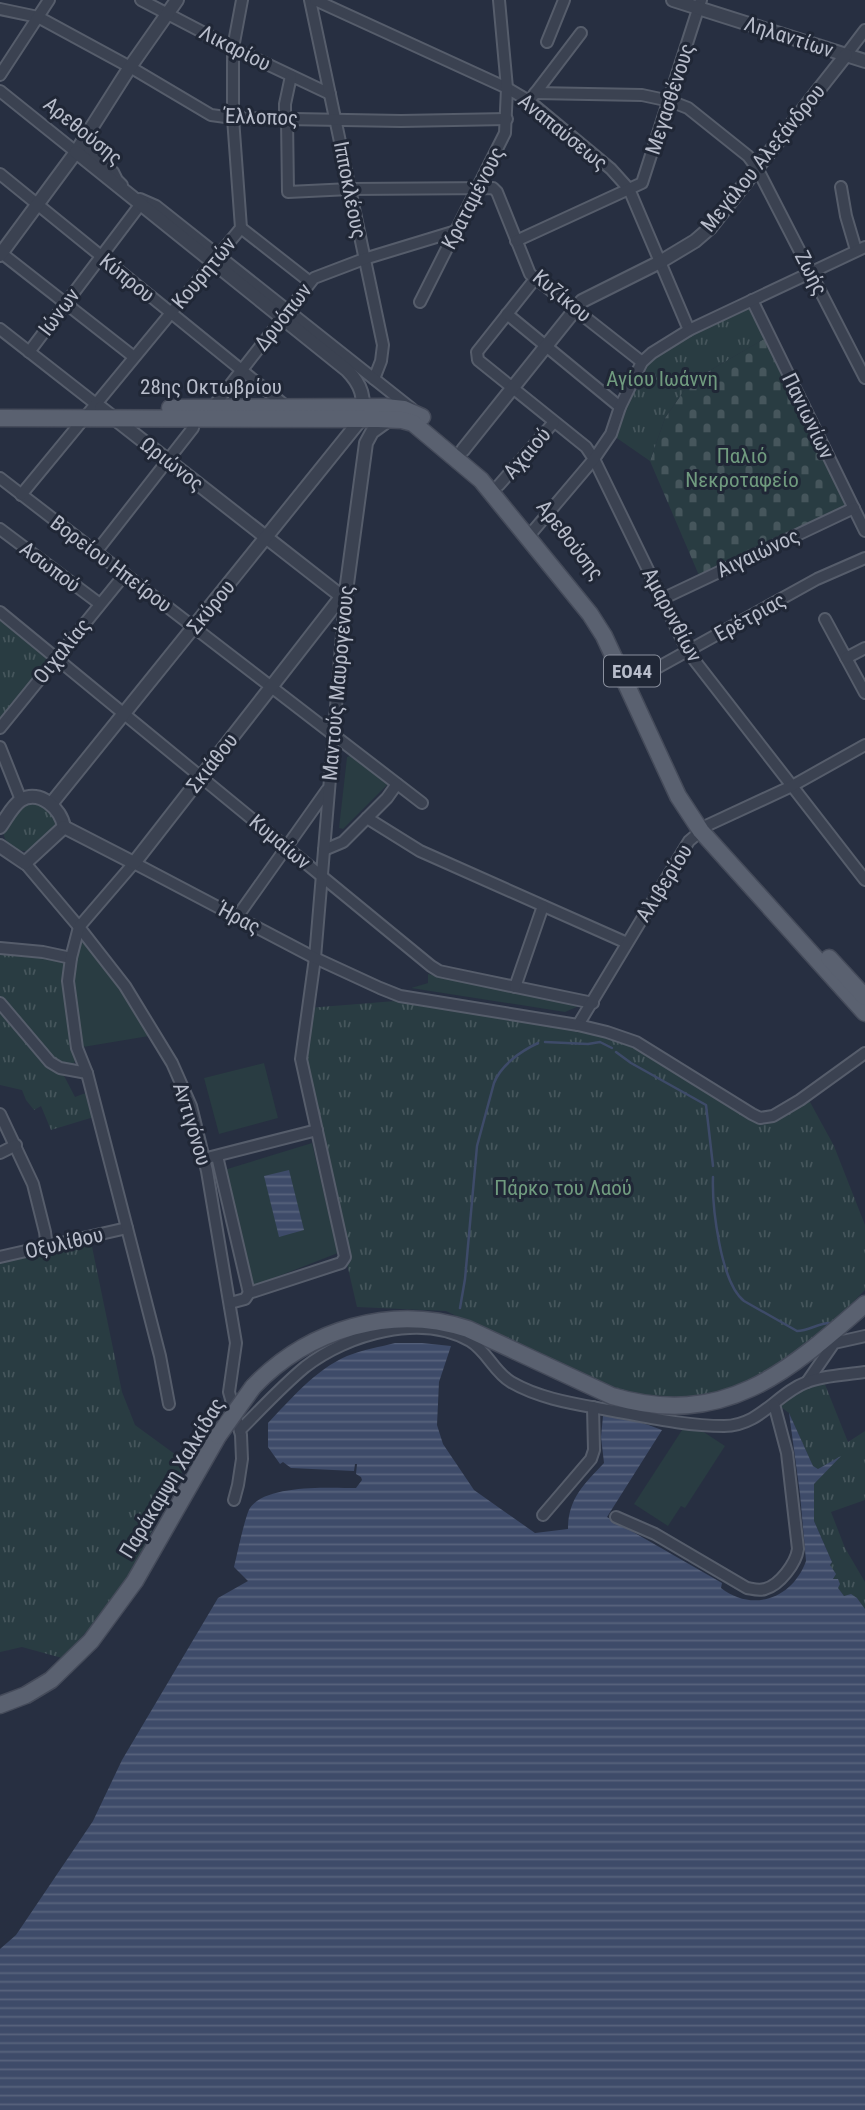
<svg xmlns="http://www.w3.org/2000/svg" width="865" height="2110" viewBox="0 0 865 2110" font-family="'Roboto Condensed',sans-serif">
<defs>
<pattern id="cemetery-stones" width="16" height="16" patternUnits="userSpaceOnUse" patternTransform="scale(1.75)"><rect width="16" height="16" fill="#293c42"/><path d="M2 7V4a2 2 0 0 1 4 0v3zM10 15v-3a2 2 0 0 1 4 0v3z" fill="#46565c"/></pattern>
<pattern id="park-tufts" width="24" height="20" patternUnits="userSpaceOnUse" patternTransform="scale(1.75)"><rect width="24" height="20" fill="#293c42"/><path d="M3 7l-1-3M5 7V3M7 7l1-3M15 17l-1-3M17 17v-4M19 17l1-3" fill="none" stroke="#46565c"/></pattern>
<pattern id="water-rules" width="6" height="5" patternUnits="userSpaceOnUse" patternTransform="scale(1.75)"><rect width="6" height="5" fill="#3e4b69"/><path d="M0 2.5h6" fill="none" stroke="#58637d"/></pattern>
</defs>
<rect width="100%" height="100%" fill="#272f41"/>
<g fill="#293c42">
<path d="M350,756L388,784L343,829L339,828L347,757Z"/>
<path d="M79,927L155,1035L77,1048L68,981Z"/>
<path d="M428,974L579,1006L565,1012L411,988L428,983Z"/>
<path d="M264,1063L278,1118L219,1134L204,1078Z"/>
<path d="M312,1143L338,1253L248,1288L224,1170Z"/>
<path d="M684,1427H696L725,1446L685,1508L681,1506L668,1526L634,1504Z"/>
</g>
<path fill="url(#cemetery-stones)" d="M769,336L854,508L701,580L650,461L665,418L690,382Z"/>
<g fill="url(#park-tufts)">
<path d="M752,300L769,336L690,382L665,418L650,461L611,434L642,362Z"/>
<path d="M0,612L56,658L0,728Z"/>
<path d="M33,800L57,814V828L27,851C13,851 4,844 3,830L20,806Z"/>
<path d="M0,948L71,958L77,1057L74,1063L69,1068H60L75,1097L91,1091L97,1116L51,1130L41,1106L34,1110L26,1100L22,1090L0,1085Z"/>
<path d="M420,999L578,1025L636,1042L752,1114L773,1116L810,1102L834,1146L865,1225V1290L825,1330L794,1355L760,1377L705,1396L677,1399L625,1392L594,1382L446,1311L357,1307L305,1082L308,1008Z"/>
<path d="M90,1237L122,1392L135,1425L187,1463L130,1573L99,1618L62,1658L22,1647L0,1652V1257Z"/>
<path d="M824,1382L848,1442L865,1431V1500L831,1512L845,1548L865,1582V1609L857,1598L844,1596C836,1586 832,1578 830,1565L832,1562L814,1521V1484L838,1458L818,1469L813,1466L789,1413L778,1405L804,1387Z"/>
</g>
<g fill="url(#water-rules)">
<path d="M289,1170L304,1230L279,1237L264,1176Z"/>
<path d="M395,1343H422L451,1346L439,1382L437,1425L443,1444L474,1490L535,1533L568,1529C568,1499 584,1484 604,1463L601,1437L603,1416L610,1412C627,1419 645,1423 662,1430L607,1517L722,1583L721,1588C753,1613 793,1598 806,1561L800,1494L789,1413L813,1466L818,1469L841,1456L814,1484V1521L832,1562L830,1565L836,1574L833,1579H838L840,1584L838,1588L844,1596L851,1594L857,1598L865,1609V2110H0V1949L16,1935L93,1821L122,1760L218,1598L248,1581L234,1567C237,1555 245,1516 250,1508C266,1484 330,1488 356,1488L362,1480L361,1477L356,1474L357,1464H355L354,1471L291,1468L283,1462L280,1464L268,1447V1423C291,1399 315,1370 347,1356C362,1350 379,1347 395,1343Z"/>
</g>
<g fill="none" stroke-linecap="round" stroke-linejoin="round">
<g stroke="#3e4b69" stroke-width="2.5">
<path d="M545,1042L588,1044L600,1042L612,1048"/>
<path d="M616,1052L631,1063L706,1105L713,1166"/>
<path d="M713,1177C712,1205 720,1282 744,1301L797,1331C809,1331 818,1323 830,1323"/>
<path d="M460,1308L465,1279L477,1146L494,1083C501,1065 521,1051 538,1043"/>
</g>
<defs>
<g id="minor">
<path d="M141,0L233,48L330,94"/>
<path d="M310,0L383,345L381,361L374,379"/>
<path d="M315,0L507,88L529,101L611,169L629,189L689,330"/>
<path d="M0,9L38,17L130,67L211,115L233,118L401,121L507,119"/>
<path d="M547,42L564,0"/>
<path d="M846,55L865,30"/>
<path d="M0,75L49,0"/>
<path d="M0,91L76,152"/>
<path d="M535,93L642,95L670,101L688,108L748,156L757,168L865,378"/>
<path d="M533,96L581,33"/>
<path d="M285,119V104L291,76"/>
<path d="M287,119L288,192L350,189L493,188L497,192L530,274L642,362"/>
<path d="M80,145L113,172L117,180L122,185"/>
<path d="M0,174L287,407"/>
<path d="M841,187L846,216L856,250"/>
<path d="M140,199L156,206L412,409"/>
<path d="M241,228L310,282"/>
<path d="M516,241L642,183L701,0"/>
<path d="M0,252L134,357"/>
<path d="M535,279L477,352L478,360L586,447L594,459L688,652L865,880"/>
<path d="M752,300L865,531"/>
<path d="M420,302L505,133L507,88L499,0"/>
<path d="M507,314L620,407"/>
<path d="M0,329L101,408"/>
<path d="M29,352L143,201"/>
<path d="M212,408L314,278L364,259L456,231"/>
<path d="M0,478L422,803"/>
<path d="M499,485L554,422"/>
<path d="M21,495L241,228L233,118V48L242,0"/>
<path d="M0,529L100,604"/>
<path d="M528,537L594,459L611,434L620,407L642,362L652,353L689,330L865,247"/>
<path d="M96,552L193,428L194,419"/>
<path d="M662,599L854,508"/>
<path d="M0,612L431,966L439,971L453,974L593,1003"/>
<path d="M825,619L865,693"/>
<path d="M846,658L865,648"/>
<path d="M637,679L817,579L865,558"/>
<path d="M0,728L125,574"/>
<path d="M0,747L21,800"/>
<path d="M367,818L420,851L627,943"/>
<path d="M324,850L343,842L387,798L397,784"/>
<path d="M25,863L79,927L125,986L172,1063L191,1106L207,1171L236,1343L229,1392L241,1435L242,1459L238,1485L234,1500"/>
<path d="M237,917L327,790"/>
<path d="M0,948L43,952L71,958"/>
<path d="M515,987L543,906"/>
<path d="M0,1003L50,1062L60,1068L87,1073"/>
<path d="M578,1025L689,841L708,825L792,786L865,745"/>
<path d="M0,1114L33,1184L45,1232L47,1248"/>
<path d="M0,1153L16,1145"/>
<path d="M217,1156L249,1293"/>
<path d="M211,1157L317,1130"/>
<path d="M0,1257L127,1228"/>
<path d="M230,1303L245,1299L249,1293L341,1263L345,1257L301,1059L315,958L345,599"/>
<path d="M807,1382L834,1343L865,1336"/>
<path d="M169,1404L160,1356L127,1228L87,1073L77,1048L68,981L71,958L79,927L134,863L315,958L380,988L400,996L578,1025L607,1032L636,1042L752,1114L760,1118L773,1116L800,1100L865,1053"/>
<path d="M240,1430C261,1409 282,1386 305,1367C347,1334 421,1313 470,1341C487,1351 494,1372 511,1382C540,1399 576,1404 608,1410C647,1417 685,1426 724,1426C760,1426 777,1393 807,1382C825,1375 847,1375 865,1372"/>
<path d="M543,1515L591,1459L594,1450L593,1407"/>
<path d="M616,1517L655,1534L747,1588C753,1589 759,1591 765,1589C780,1585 796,1563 798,1549L787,1453L774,1404"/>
</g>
<g id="tertiary">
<path d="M673,0L865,61"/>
<path d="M0,255L76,152L130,67L177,0"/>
<path d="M101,408L345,599"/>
<path d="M463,450L582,301L660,262L695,241L710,228L846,55"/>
<path d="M345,599L366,443L372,432L390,419"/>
<path d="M51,804L362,418C365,398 362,385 347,370L76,152"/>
<path d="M0,827C6,819 12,806 21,800C40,789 61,809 64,827L25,863L0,846"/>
<path d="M64,827L134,863L342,596"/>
</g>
<g id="primary">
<path d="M170,408L385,407L404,409L422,417"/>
<path d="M0,418L378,419L402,420L413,423L481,480L590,614L604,636L678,796L701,831L865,1013"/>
<path d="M829,958L865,997"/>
<path d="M253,1387C308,1329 392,1304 468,1329L612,1396C723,1429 787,1373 865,1304"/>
<path d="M0,1705L26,1695L51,1680L91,1641L135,1581L218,1436"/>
</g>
</defs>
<use href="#minor" stroke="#565d6b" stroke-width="14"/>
<use href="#tertiary" stroke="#565d6b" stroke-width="16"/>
<use href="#primary" stroke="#454b5a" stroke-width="19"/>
<use href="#minor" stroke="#3b4251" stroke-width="10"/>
<use href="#tertiary" stroke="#3b4251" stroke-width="12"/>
<use href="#primary" stroke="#5a6170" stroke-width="16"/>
<defs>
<path id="primary-bridge" d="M218,1436L253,1387"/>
</defs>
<use href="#primary-bridge" stroke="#454b5a" stroke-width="19" stroke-linecap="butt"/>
<use href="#primary-bridge" stroke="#5a6170" stroke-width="16"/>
</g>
<g text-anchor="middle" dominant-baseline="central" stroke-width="6" stroke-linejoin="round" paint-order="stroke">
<rect fill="#202736" stroke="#8a909e" stroke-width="2" x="604" y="655.5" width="56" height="31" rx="5"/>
<g font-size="19" font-weight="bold" fill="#b8bdcb">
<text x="632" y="671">ΕΟ44</text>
</g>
<g font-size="21" fill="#b8bdcb" stroke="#202736">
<text transform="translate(789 37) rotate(18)">Ληλαντίων</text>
<text transform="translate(235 48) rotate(27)">Λικαρίου</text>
<text transform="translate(670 99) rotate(-72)">Μεγασθένους</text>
<text transform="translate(261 117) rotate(2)">Έλλοπος</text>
<text transform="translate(83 131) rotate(39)">Αρεθούσης</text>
<text transform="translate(563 132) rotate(39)">Αναπαύσεως</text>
<text transform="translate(763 158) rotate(-51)">Μεγάλου Αλεξάνδρου</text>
<text transform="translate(350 190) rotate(79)">Ιπποκλέους</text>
<text transform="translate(473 198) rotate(-63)">Κραταμένους</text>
<text transform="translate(204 273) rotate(-50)">Κουρητών</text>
<text transform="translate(811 273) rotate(63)">Ζωής</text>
<text transform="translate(127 278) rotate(39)">Κύπρου</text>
<text transform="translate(562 296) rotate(40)">Κυζίκου</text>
<text transform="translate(59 312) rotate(-53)">Ιώνων</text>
<text transform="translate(283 317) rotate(-52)">Δρυόπων</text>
<text x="211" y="387">28ης Οκτωβρίου</text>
<text transform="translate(808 416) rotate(64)">Πανιωνίων</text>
<text transform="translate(527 453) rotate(-49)">Αχαιού</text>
<text transform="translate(172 464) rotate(38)">Ωριώνος</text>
<text transform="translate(570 540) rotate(52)">Αρεθούσης</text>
<text transform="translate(758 553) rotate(-25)">Αιγαιώνος</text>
<text transform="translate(111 564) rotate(37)">Βορείου Ηπείρου</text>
<text transform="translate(50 567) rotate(37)">Ασωπού</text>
<text transform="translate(211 607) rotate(-51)">Σκύρου</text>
<text transform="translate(672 615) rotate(62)">Αμαρυνθίων</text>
<text transform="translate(750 617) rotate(-29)">Ερέτριας</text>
<text transform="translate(62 651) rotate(-51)">Οιχαλίας</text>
<text transform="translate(338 683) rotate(-85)">Μαντούς Μαυρογένους</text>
<text transform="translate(212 763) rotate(-52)">Σκιάθου</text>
<text transform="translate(280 842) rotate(40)">Κυμαίων</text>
<text transform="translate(664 883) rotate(-58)">Αλιβερίου</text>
<text transform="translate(239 918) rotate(28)">Ήρας</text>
<text transform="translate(192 1124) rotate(73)">Αντιγόνου</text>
<text transform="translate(64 1243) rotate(-13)">Οξυλίθου</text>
<text transform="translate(172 1478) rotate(-59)">Παράκαμψη Χαλκίδας</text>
</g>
<g font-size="21" fill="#709b7f" stroke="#202736">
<text x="662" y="379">Αγίου Ιωάννη</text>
<text x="742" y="456">Παλιό<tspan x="742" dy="24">Νεκροταφείο</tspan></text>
<text x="563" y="1188">Πάρκο του Λαού</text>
</g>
</g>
</svg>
